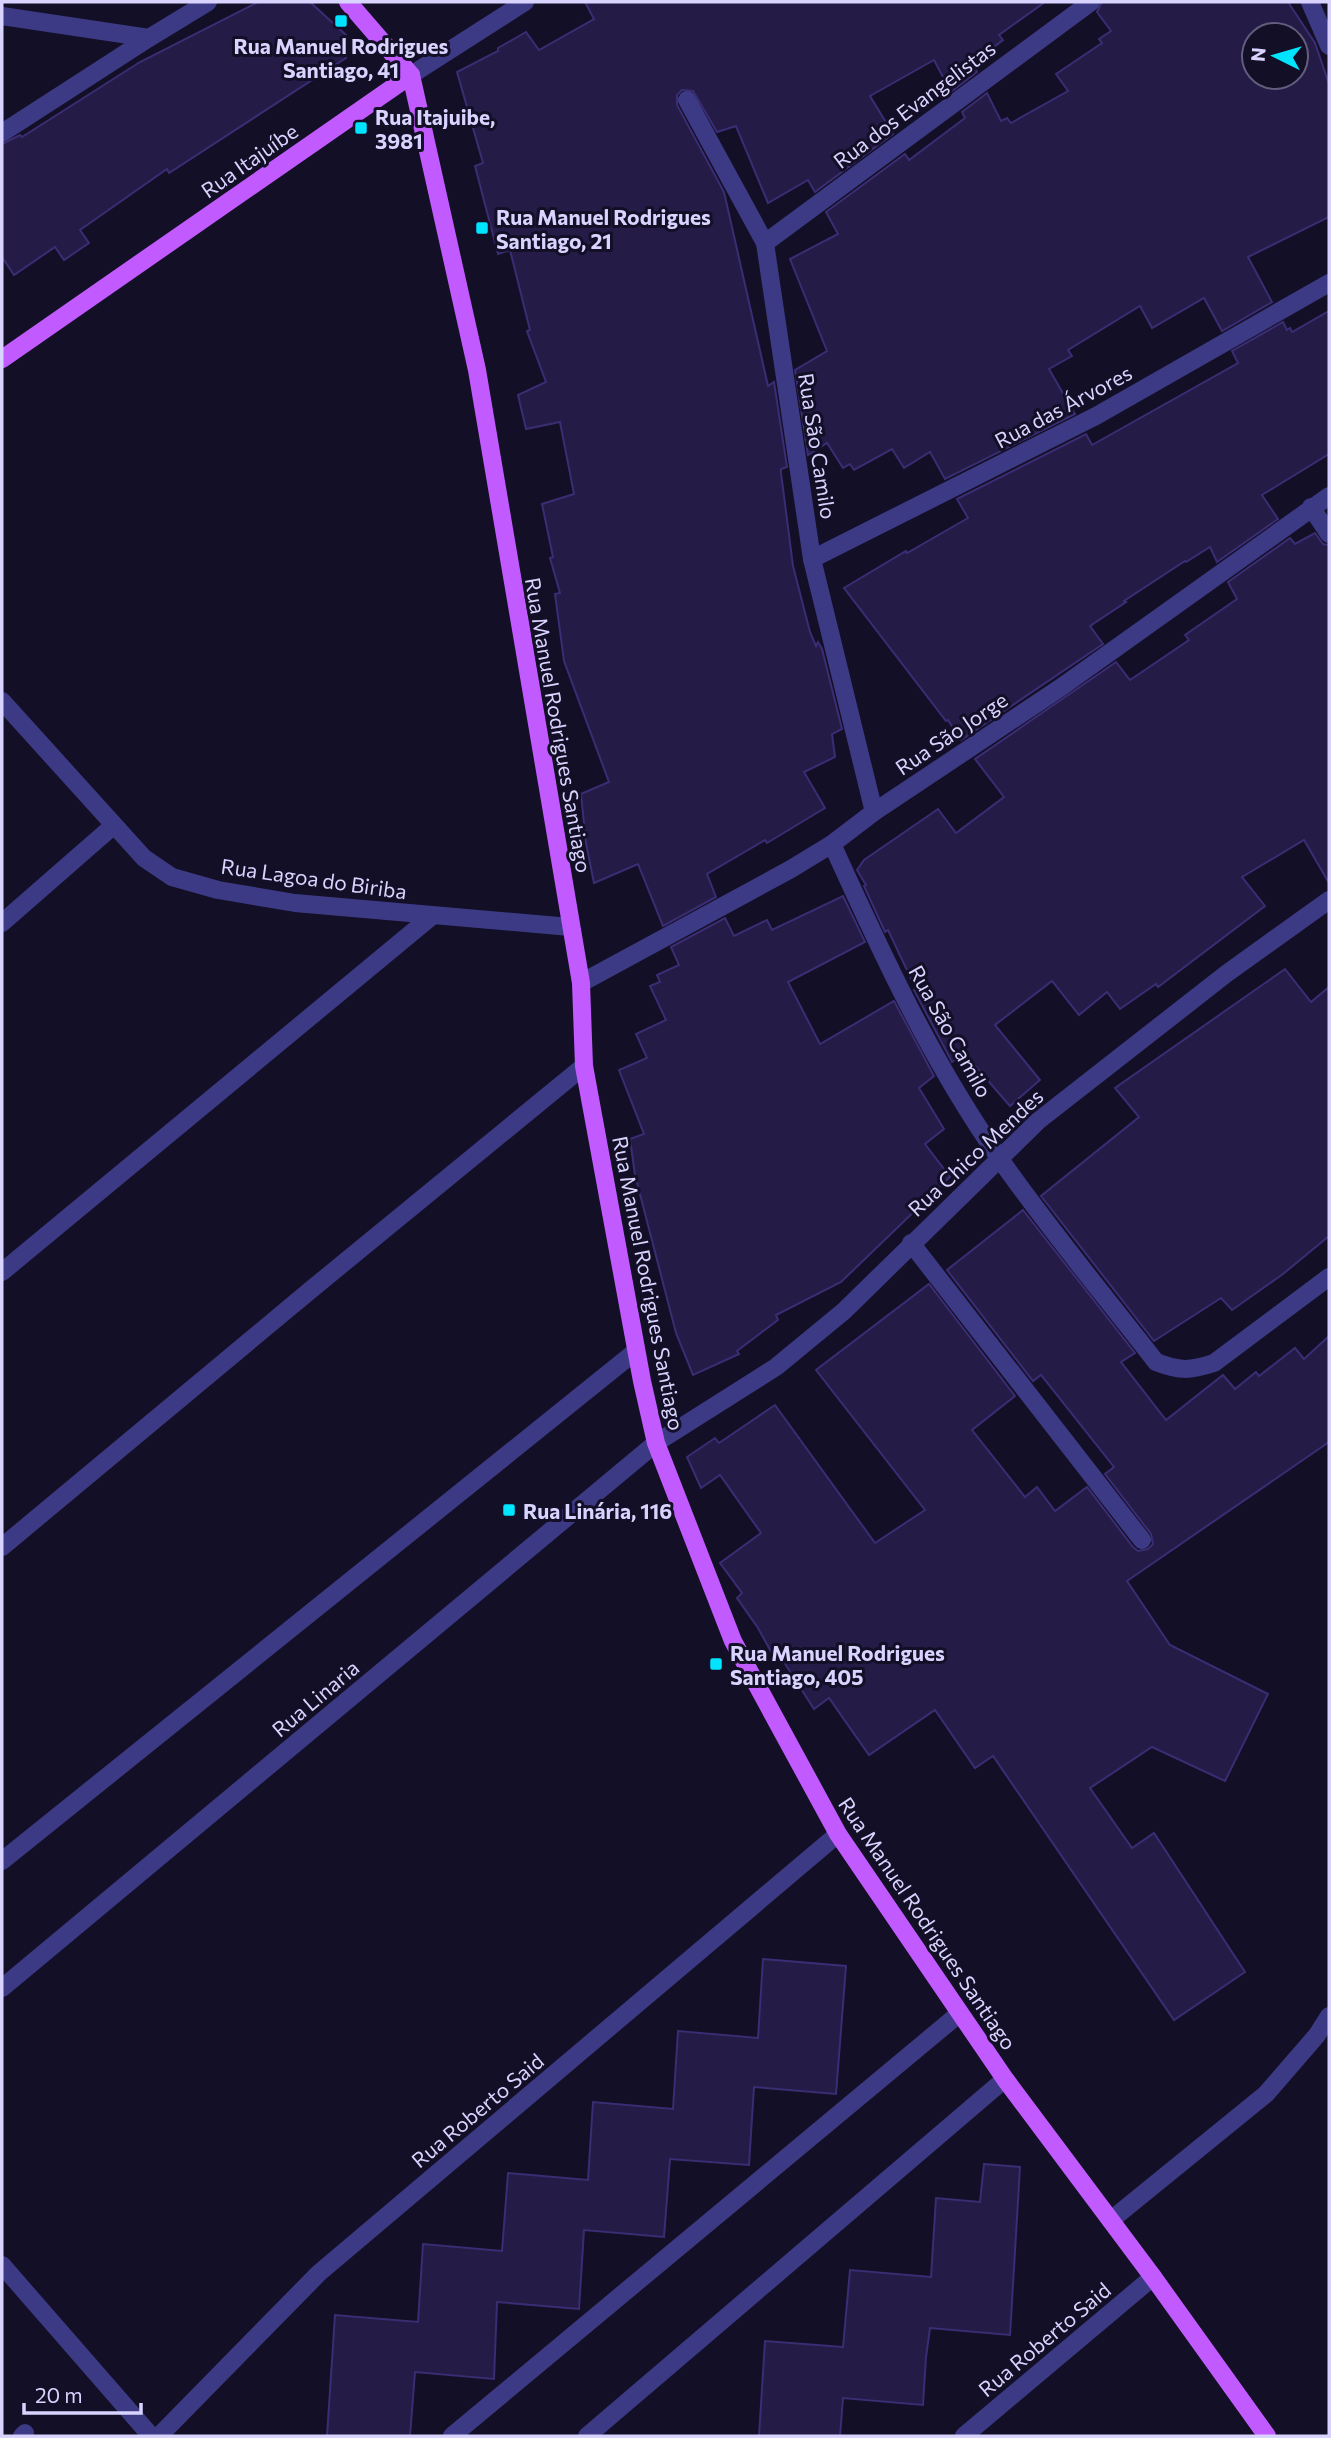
<svg xmlns="http://www.w3.org/2000/svg" width="1331" height="2438" viewBox="0 0 1331 2438" font-family="Commissioner,sans-serif">
<rect width="100%" height="100%" fill="#130f26"/>
<g fill="#241b47" stroke="#3b2d73" stroke-width="2" fill-rule="evenodd">
<path d="M258,2H310L346,35V58L169,173L167,169L80,230L89,243L64,260L55,247L14,275L2,257V144L20,135L22,137L140,62Z"/>
<path d="M585,2H1045L999,35L1003,40L973,63L977,72L951,92L934,60L870,96L893,134L815,192L808,180L768,203L736,126L717,132L693,91L682,90L677,95V105L724,192L768,386L774,382L787,467L781,469V473L793,566L810,632L816,646L818,642L822,649L842,729L832,734L835,757L804,772L825,808L767,843L765,840L707,874L716,897L663,926L638,864L594,883L586,843L581,794L609,782L564,661L555,594L560,593L550,558L553,557L542,504L574,494L560,422L526,429L518,395L546,382L527,331L530,330L510,250L498,254L475,166L483,163L457,72L498,51V48L526,32L539,50L594,19Z"/>
<path d="M1102,2H1288L1315,43L1329,84V217L1248,257L1272,302L1222,331L1204,298L1152,328L1140,306L1068,350L1072,356L1049,369L1075,414L945,479L930,452L904,468L892,449L854,470L850,464L843,468L827,443L808,455L795,370L827,351L790,259L838,234L826,212L905,154L909,160L965,118L962,112L987,93L1001,121L1007,118L1011,123L1068,91L1056,74L1102,43L1099,39L1111,31L1097,12ZM1254,35H1296V77H1254Z"/>
<path d="M1329,311V454L1262,495L1278,519L1217,562L1210,547L1186,562L1185,561L1124,601L1126,602L1090,626L1103,644L961,740L948,720L946,721L844,588L906,551L907,553L968,518L957,499L1086,434L1092,445L1238,363L1232,351L1283,322L1287,330L1290,328L1292,332Z"/>
<path d="M1315,533L1323,544L1329,545V883L1304,840L1242,877L1265,906L1158,987L1156,984L1120,1009L1107,992L1079,1015L1052,981L995,1025L1040,1080L1010,1106L964,1053L952,1062L914,990L916,989L888,930L885,932L864,886L866,885L857,870L864,860L938,809L956,833L1004,797L975,759L1116,662L1130,680L1189,640L1185,635L1237,599L1228,582L1290,538L1295,544Z"/>
<path d="M843,896L865,942L788,982L820,1044L894,1001L934,1076L919,1088L944,1129L925,1144L950,1177L841,1282L776,1315L778,1320L737,1351L739,1354L693,1375L676,1333L635,1175L630,1139L644,1134L619,1070L647,1058L636,1034L666,1020L650,986L660,982L657,975L679,965L671,947L725,918L734,936L767,920L772,930Z"/>
<path d="M1285,969L1311,1002L1329,987V1236L1283,1274L1232,1310L1221,1298L1154,1341L1041,1196L1139,1117L1115,1088Z"/>
<path d="M1023,1210L1135,1353L1121,1362L1166,1420L1223,1375L1235,1389L1256,1372L1259,1376L1295,1348L1304,1359L1329,1336V1442L1127,1581L1170,1645L1268,1694L1225,1781L1152,1747L1090,1788L1132,1848L1154,1833L1245,1972L1174,2020L993,1756L975,1768L935,1710L869,1755L829,1698L814,1709L780,1656L775,1659L758,1628L737,1598L742,1593L720,1563L761,1533L720,1475L701,1488L687,1457L715,1438L719,1443L775,1405L875,1543L925,1510L816,1370L929,1284L1015,1396L972,1430L1025,1497L1037,1487L1055,1511L1087,1487L1133,1547L1138,1551L1148,1549L1153,1544L1151,1534L1105,1474L1114,1467L1041,1375L1033,1381L947,1270Z"/>
<path d="M763,1959L846,1966L836,2094L754,2087L749,2165L670,2159L664,2237L584,2230L579,2309L497,2302L494,2379L415,2372L410,2436H327L335,2315L418,2322L423,2244L502,2251L508,2173L588,2180L593,2102L673,2109L678,2031L758,2038Z"/>
<path d="M984,2164L1020,2167L1010,2335L930,2328L926,2357L923,2405L843,2398L840,2436H759L765,2341L843,2347L850,2270L931,2277L936,2198L980,2202Z"/>
</g>
<g fill="none" stroke-linecap="round" stroke-linejoin="round">
<g stroke="#3d3a85" stroke-width="18">
<path d="M1310,2L1329,46"/>
<path d="M2,16L149,38L208,2"/>
<path d="M411,75L525,2"/>
<path d="M687,100L765,243L812,559L874,812"/>
<path d="M2,133L149,38"/>
<path d="M765,243L1091,2"/>
<path d="M1311,507L1329,534"/>
<path d="M812,559L1096,416L1329,283"/>
<path d="M2,701L144,858L172,877L218,890L295,903L570,927"/>
<path d="M832,844C881,952 931,1061 1000,1159C1048,1228 1104,1295 1156,1362C1180,1371 1189,1371 1214,1363L1329,1277"/>
<path d="M2,923L113,826"/>
<path d="M581,983L791,869L832,844L874,812L1060,688L1329,496"/>
<path d="M911,1243L1142,1540"/>
<path d="M2,1272L432,916"/>
<path d="M2,1547L313,1288L584,1066"/>
<path d="M2,1861L636,1351"/>
<path d="M2,1988L656,1443L776,1367L844,1311L1038,1121L1226,974L1329,900"/>
<path d="M1111,2220L1266,2094L1317,2035L1329,2016"/>
<path d="M2,2265L151,2436"/>
<path d="M22,2436L25,2433"/>
<path d="M159,2436L319,2273L838,1834"/>
<path d="M452,2436L960,2013"/>
<path d="M587,2436L1005,2079"/>
<path d="M964,2436L1153,2277"/>
</g>
<g stroke="#c25bff" stroke-width="18">
<path d="M348,2L411,75L477,370L581,983L584,1066L642,1381L656,1443L733,1641L838,1834L1005,2079L1153,2277L1267,2436"/>
<path d="M2,359L411,75"/>
</g>
</g>
<g fill="#00e5ff" stroke="#130f26" stroke-width="2.5">
<rect x="334" y="14" width="14" height="14" rx="3.5"/>
<rect x="354" y="121" width="14" height="14" rx="3.5"/>
<rect x="475" y="221" width="14" height="14" rx="3.5"/>
<rect x="502" y="1503" width="14" height="14" rx="3.5"/>
<rect x="709" y="1657" width="14" height="14" rx="3.5"/>
</g>
<g text-anchor="middle" dominant-baseline="central" stroke-width="6" stroke-linejoin="round" paint-order="stroke">
<g font-size="21" font-weight="bold" fill="#d9d4ff" stroke="#130f26" text-anchor="start">
<text x="341" y="45" text-anchor="middle">Rua Manuel Rodrigues<tspan x="341" dy="24">Santiago, 41</tspan></text>
<text x="375" y="116">Rua Itajuibe,<tspan x="375" dy="24">3981</tspan></text>
<text x="496" y="216">Rua Manuel Rodrigues<tspan x="496" dy="24">Santiago, 21</tspan></text>
<text x="523" y="1510">Rua Linária, 116</text>
<text x="730" y="1652">Rua Manuel Rodrigues<tspan x="730" dy="24">Santiago, 405</tspan></text>
</g>
<g font-size="21" fill="#d9d4ff" stroke="#130f26">
<text transform="translate(914 104) rotate(-37)">Rua dos Evangelistas</text>
<text transform="translate(249 160) rotate(-35)">Rua Itajuíbe</text>
<text transform="translate(1063 406) rotate(-28)">Rua das Árvores</text>
<text transform="translate(818 446) rotate(81)">Rua São Camilo</text>
<text transform="translate(559 725) rotate(80)">Rua Manuel Rodrigues Santiago</text>
<text transform="translate(951 733) rotate(-34)">Rua São Jorge</text>
<text transform="translate(314 878) rotate(8)">Rua Lagoa do Biriba</text>
<text transform="translate(951 1031) rotate(61)">Rua São Camilo</text>
<text transform="translate(975 1152) rotate(-43)">Rua Chico Mendes</text>
<text transform="translate(649 1283) rotate(79)">Rua Manuel Rodrigues Santiago</text>
<text transform="translate(315 1698) rotate(-40)">Rua Linaria</text>
<text transform="translate(928 1923) rotate(56)">Rua Manuel Rodrigues Santiago</text>
<text transform="translate(477 2110) rotate(-40)">Rua Roberto Said</text>
<text transform="translate(1044 2339) rotate(-40)">Rua Roberto Said</text>
</g>
</g>
<rect width="1331" height="2438" fill="none" stroke="#d9d4ff" stroke-width="7"/>
<g transform="translate(1275 56) rotate(275)"><circle r="33" fill="#130f26" stroke="#625e7d" stroke-width="2"/>
<path d="M0-5L12 26L0 18L-12 26Z" fill="#00e5ff"/>
<text y="-10" font-size="19" font-weight="bold" text-anchor="middle" fill="#d9d4ff">N</text>
</g>
<path d="M24 2403v10h117v-10" fill="none" stroke="#d9d4ff" stroke-width="3.5"/>
<text x="35" y="2403" font-size="21" fill="#d9d4ff" stroke="#130f26" stroke-width="5" paint-order="stroke">20 m</text>
</svg>
